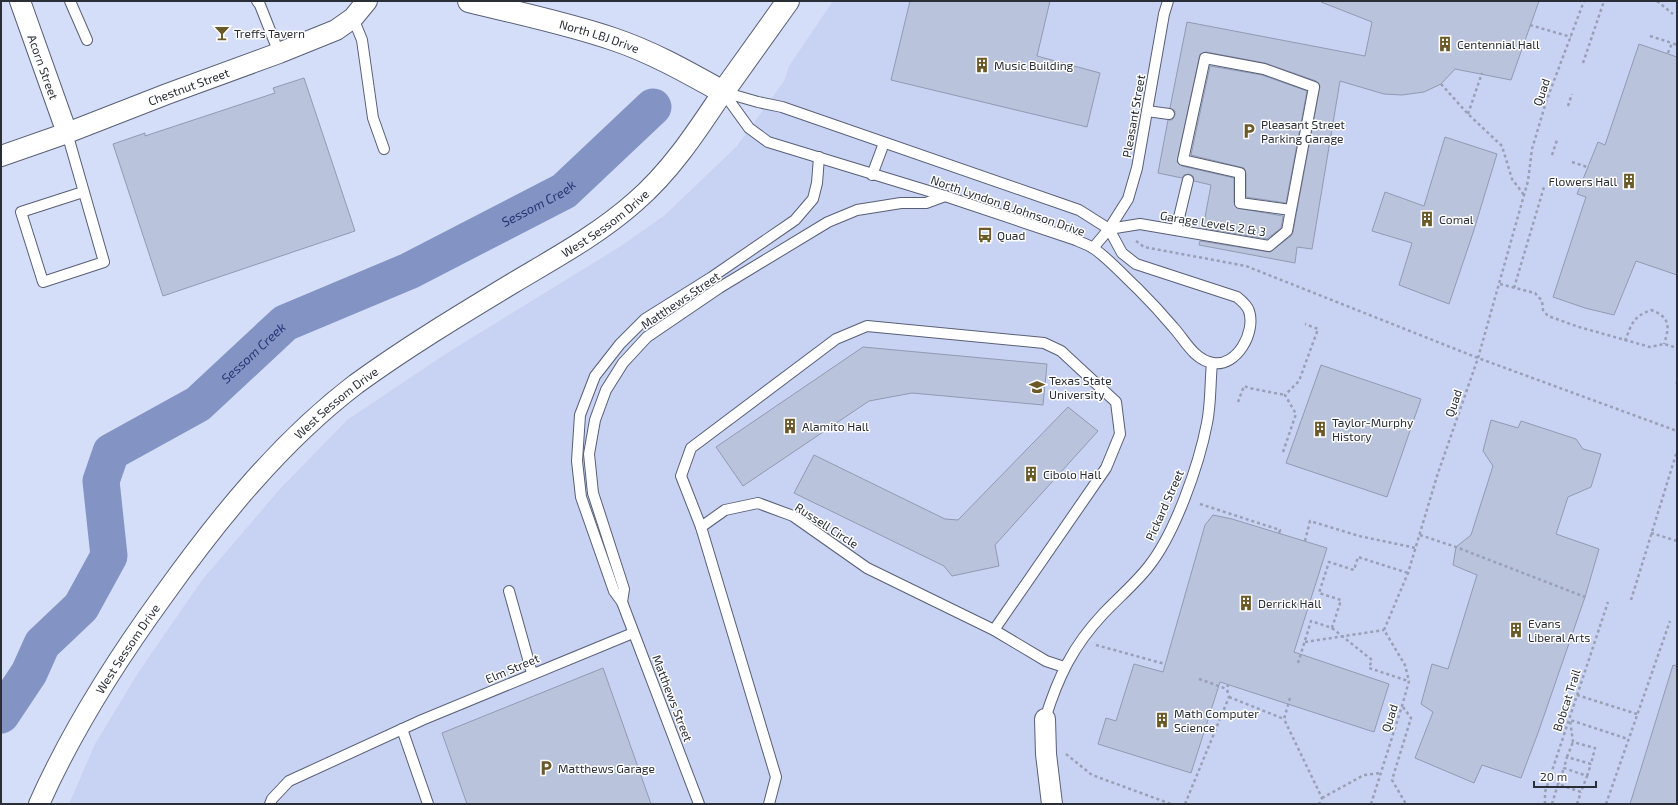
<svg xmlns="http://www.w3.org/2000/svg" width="1678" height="805" viewBox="0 0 1678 805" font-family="'Exo 2',sans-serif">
<rect width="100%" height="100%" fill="#d5def8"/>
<path fill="#c8d3f4" d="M833,1H1677V804H69L95,744L138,673L202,580L279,490L347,420L447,353L621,246L665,215L737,146L784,81L789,66Z"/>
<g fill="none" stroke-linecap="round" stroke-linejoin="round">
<path stroke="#8293c4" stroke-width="37" id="s1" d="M1,715L29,673L42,644L81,607L109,556L101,481L111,452L198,404L285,323L409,271L564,191L653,107"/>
</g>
<g fill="#bac3dc" stroke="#919ab2">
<path d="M910,1H1050L1037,56L1100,73L1087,127L891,80Z"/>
<path d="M1322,1H1539L1511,80L1455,69L1441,84L1424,92L1402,95L1384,94L1340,81L1312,249L1297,247L1295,263L1199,245L1200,241L1270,252L1291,236L1293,232L1320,86L1316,81L1265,63L1206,52L1200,54L1177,162L1182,166L1234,178V203L1237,208L1283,216L1281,228L1267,239L1203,228L1211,185L1194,181L1193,176L1189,174L1184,175L1182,178L1158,173L1168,120H1172L1175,115V111L1170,108L1187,22L1365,56L1372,22L1321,2Z"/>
<path d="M1639,44L1677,57V275L1636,261L1614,315L1585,308L1553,297L1586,197L1577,194L1598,142L1605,145Z"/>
<path d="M1210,66L1262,75L1307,91L1286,203L1246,197V173L1244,168L1191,155Z"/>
<path d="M304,78L355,231L163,296L113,144L145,133V136L275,93L273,88Z"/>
<path d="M1445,137L1497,154L1473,233L1449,304L1399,285L1412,243L1372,231L1385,192L1424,206Z"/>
<path d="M863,347L1047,364L1043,405L912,393L869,401L743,486L716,447Z"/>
<path d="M1321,365L1421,399L1387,497L1286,463Z"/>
<path d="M1068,407L1098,431L995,545L999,566L952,576L944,566L794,493L814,455L945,519L958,520Z"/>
<path d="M1491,420L1518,428L1521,421L1576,439L1583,449L1601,454L1591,487L1568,497L1556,534L1599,549L1585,597L1538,733L1521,778L1482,765L1474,783L1415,758L1433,712L1421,704L1432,664L1448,669L1477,575L1453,565L1456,547L1471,535L1493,466L1483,451Z"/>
<path d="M1213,515L1232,519L1327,548L1294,652L1389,684L1374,732L1220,682L1191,773L1098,744L1106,718L1116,721L1134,664L1163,672L1205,525Z"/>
<path d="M1673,665L1677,666V804H1630Z"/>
<path d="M603,668L651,804H467L442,733Z"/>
</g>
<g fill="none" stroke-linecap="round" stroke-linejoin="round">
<defs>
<g id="lane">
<path d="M70,1L87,40"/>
<path d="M257,1L260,5L279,53"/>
<path d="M353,18L362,40L373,118L384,149"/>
<path d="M723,92L758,102L782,107L1079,210L1109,229L1122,253L1136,264L1237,297C1242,301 1247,305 1249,311C1256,332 1237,367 1213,363C1194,360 1185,340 1173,327C1162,314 1150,301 1138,289C1125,277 1107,257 1093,248C1087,244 1080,242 1073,239L945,196L768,142L749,128Z"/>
<path d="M1147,111L1169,114"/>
<path d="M67,133L104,262L43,282L21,212L83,192"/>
<path d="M872,175L884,143"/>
<path d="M1109,229L1140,224L1269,246L1287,231L1314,87L1264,69L1205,58L1183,160L1240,173V203L1291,210"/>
<path d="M1176,230L1188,180"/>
<path d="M1093,248L1109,229L1128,199L1137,168L1164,14L1168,1"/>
<path d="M701,527L725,510L758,503L793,516L867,568L994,630L1046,661L1064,667"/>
<path d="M509,591L532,673"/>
<path d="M622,602L624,589L593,493L589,454L595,420L606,390L623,363L647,337L719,288L828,222L857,210L901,203H926L945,196"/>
<path d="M1045,719C1058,677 1073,646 1103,614C1118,598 1136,583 1149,566C1175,533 1199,465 1207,423C1211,404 1210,383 1212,363"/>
<path d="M402,729L428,804"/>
<path d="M270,804L272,799L289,781L422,720L633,633"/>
<path d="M699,804L622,602L614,591L581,497L577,461L580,415L595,376L620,344L645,319L712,277L795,220L813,199L817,183L819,157"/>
<path d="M769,804L776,777L701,527L681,476L691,448L836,339L867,326L1044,343L1061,351L1116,402L1120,434L1106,468L994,630"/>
</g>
<g id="street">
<path id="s2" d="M20,1L67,133"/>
<path id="s3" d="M1,156L67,133L167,94L279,53L336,30L353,18L367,1"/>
<path d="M1045,719L1046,754L1052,804"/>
<path id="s4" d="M39,804C72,730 115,662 163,596C218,519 280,442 356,384C407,347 460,315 513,283C555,258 599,234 635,202C671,171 697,131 723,92"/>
</g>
<g id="secondary">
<path id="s5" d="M469,1C517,13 566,23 613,39C652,52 687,72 723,92L788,1"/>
</g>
</defs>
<use href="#lane" stroke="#586076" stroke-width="12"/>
<use href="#street" stroke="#586076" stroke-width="22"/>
<use href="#secondary" stroke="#586076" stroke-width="24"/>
<g stroke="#99a0b5" stroke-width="2.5" stroke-dasharray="3 3" stroke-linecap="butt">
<path d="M1657,1L1673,14"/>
<path d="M1530,25L1571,37"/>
<path d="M1650,36L1672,43"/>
<path d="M1668,53L1672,43L1677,45"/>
<path d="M1583,63L1604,1"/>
<path d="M1441,84L1468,114L1502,146L1512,179L1524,195"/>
<path d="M1568,106L1572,94"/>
<path d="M1468,114L1482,73"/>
<path d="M1552,155L1557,140"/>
<path d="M1572,162L1587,167"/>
<path d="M1136,241L1144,247L1246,266L1478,358L1677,431"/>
<path d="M1500,284L1535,293L1542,301L1543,310L1548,316L1579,327L1650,347L1664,344L1677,348"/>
<path d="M1514,288L1544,187"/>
<path d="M1625,341C1632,323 1633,317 1651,310C1670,317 1670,326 1664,344"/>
<path d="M1677,381V386"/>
<path d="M1238,402L1244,386L1249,388L1285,395"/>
<path d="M1283,452L1296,414L1285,395L1299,381L1318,329L1305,324"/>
<path d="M1200,504L1280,530L1279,533"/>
<path d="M1651,533L1677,541"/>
<path d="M1420,535L1456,547L1585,597"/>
<path d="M1305,541L1310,521L1359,536L1416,548"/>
<path d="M1631,600L1677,451"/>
<path d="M1332,628L1372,660L1369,668L1408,681"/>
<path d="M1384,630L1408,573L1437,476L1478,358L1528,181L1532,149L1546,102L1584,1"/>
<path d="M1305,642L1384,630"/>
<path d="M1096,645L1165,664"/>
<path d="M1298,663L1311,621L1332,628L1341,600L1319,593L1329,562L1354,570L1358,557L1408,573"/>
<path d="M1199,679L1227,689"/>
<path d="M1577,695L1637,714"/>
<path d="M1229,697L1284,719"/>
<path d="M1290,698L1284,719L1322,798L1319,804"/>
<path d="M1403,707L1411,718L1392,780L1406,804"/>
<path d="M1066,754L1092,775L1171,804"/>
<path d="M1567,757L1573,742"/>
<path d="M1587,776L1591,764"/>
<path d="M1558,784L1564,768"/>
<path d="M1322,798L1364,775L1381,773"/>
<path d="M1185,804L1229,697L1227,689L1228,685"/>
<path d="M1371,804L1402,706L1409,681L1405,665L1384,630"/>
<path d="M1545,804V792L1608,602"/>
<path d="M1552,804L1558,784L1581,792L1587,776L1564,768L1567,757L1591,764L1595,748L1573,742L1570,720L1628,739"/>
<path d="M1577,804L1581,792"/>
<path d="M1606,804L1670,621"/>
</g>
<use href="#lane" stroke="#fff" stroke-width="10"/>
<use href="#street" stroke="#fff" stroke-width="20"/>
<use href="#secondary" stroke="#fff" stroke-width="22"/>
</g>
<defs>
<symbol id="bar-bare" viewBox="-9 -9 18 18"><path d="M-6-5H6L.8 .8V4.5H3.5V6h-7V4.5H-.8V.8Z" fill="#6a5826" stroke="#fff" stroke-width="2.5" paint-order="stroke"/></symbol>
<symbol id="building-bare" viewBox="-9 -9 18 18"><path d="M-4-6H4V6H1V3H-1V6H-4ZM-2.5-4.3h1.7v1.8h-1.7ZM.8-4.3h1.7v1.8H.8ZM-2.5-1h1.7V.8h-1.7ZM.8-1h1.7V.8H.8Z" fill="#6a5826" stroke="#fff" stroke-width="2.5" paint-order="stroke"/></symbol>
<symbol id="parking-bare" viewBox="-9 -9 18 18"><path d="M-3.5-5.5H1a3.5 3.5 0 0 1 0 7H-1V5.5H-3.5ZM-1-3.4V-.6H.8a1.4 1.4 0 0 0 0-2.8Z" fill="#6a5826" stroke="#fff" stroke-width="2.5" paint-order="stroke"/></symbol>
<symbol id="bus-bare" viewBox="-9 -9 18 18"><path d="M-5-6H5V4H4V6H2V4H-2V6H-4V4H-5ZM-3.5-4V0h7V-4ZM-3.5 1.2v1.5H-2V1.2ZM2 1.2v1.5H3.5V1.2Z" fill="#6a5826" stroke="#fff" stroke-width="2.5" paint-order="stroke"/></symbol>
<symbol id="university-bare" viewBox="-9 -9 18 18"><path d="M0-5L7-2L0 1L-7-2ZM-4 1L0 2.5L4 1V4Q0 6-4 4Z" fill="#6a5826" stroke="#fff" stroke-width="2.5" paint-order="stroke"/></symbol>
</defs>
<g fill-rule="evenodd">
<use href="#bar-bare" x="211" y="22" width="22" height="22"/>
<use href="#building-bare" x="1434" y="33" width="22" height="22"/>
<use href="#building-bare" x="971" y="54" width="22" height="22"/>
<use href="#parking-bare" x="1238" y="120" width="22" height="22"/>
<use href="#building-bare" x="1618" y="170" width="22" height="22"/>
<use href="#building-bare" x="1416" y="208" width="22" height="22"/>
<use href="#bus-bare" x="974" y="224" width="22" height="22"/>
<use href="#university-bare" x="1026" y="376" width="22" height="22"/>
<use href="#building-bare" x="779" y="415" width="22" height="22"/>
<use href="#building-bare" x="1309" y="418" width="22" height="22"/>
<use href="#building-bare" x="1020" y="463" width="22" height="22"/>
<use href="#building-bare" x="1235" y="592" width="22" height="22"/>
<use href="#building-bare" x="1505" y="619" width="22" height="22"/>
<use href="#building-bare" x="1151" y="709" width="22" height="22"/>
<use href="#parking-bare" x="535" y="757" width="22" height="22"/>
</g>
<g text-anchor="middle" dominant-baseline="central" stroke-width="3" stroke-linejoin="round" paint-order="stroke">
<g font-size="12" fill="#2a2e37" stroke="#fff" text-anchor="start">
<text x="234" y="33">Treffs Tavern</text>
<text x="1457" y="44">Centennial Hall</text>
<text x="994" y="65">Music Building</text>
<text x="1261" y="124">Pleasant Street<tspan x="1261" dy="14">Parking Garage</tspan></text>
<text x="1617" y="181" text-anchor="end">Flowers Hall</text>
<text x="1439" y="219">Comal</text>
<text x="997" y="235">Quad</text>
<text x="1049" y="380">Texas State<tspan x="1049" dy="14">University</tspan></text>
<text x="1332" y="422">Taylor-Murphy<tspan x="1332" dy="14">History</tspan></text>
<text x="802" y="426">Alamito Hall</text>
<text x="1043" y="474">Cibolo Hall</text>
<text x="1258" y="603">Derrick Hall</text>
<text x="1528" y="623">Evans<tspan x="1528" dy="14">Liberal Arts</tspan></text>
<text x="1174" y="713">Math Computer<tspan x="1174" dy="14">Science</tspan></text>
<text x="558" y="768">Matthews Garage</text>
</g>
<g font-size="12" fill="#2a2e37" stroke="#fff">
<text stroke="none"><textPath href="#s5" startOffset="135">North LBJ Drive</textPath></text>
<text stroke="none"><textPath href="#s2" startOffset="70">Acorn Street</textPath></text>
<text stroke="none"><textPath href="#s3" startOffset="200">Chestnut Street</textPath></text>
<text transform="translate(1541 92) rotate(-71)">Quad</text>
<text transform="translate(1133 116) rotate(-80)">Pleasant Street</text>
<text transform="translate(1008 205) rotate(19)">North Lyndon B Johnson Drive</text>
<text stroke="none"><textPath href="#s4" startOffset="827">West Sessom Drive</textPath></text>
<text transform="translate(1213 223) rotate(9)">Garage Levels 2 &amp; 3</text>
<text transform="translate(680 300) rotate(-34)">Matthews Street</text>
<text transform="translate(1453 403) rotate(-71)">Quad</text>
<text stroke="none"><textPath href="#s4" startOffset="503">West Sessom Drive</textPath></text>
<text transform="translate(1164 505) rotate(-66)">Pickard Street</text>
<text transform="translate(827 525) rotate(33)">Russell Circle</text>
<text stroke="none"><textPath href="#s4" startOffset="179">West Sessom Drive</textPath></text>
<text transform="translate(512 668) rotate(-23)">Elm Street</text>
<text transform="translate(673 698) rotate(69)">Matthews Street</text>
<text transform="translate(1566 700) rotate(-72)">Bobcat Trail</text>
<text transform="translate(1389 718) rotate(-72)">Quad</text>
</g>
<g font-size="13" font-style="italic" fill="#273673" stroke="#fff">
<text stroke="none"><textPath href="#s1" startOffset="799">Sessom Creek</textPath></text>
<text stroke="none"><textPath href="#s1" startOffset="475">Sessom Creek</textPath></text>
</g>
</g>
<rect width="1678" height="805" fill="none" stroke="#2a2e37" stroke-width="4"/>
<path d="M1534 781v6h62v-6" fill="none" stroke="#2a2e37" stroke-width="2"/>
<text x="1540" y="781" font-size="12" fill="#2a2e37" stroke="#ffffff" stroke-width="3" paint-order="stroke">20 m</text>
</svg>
